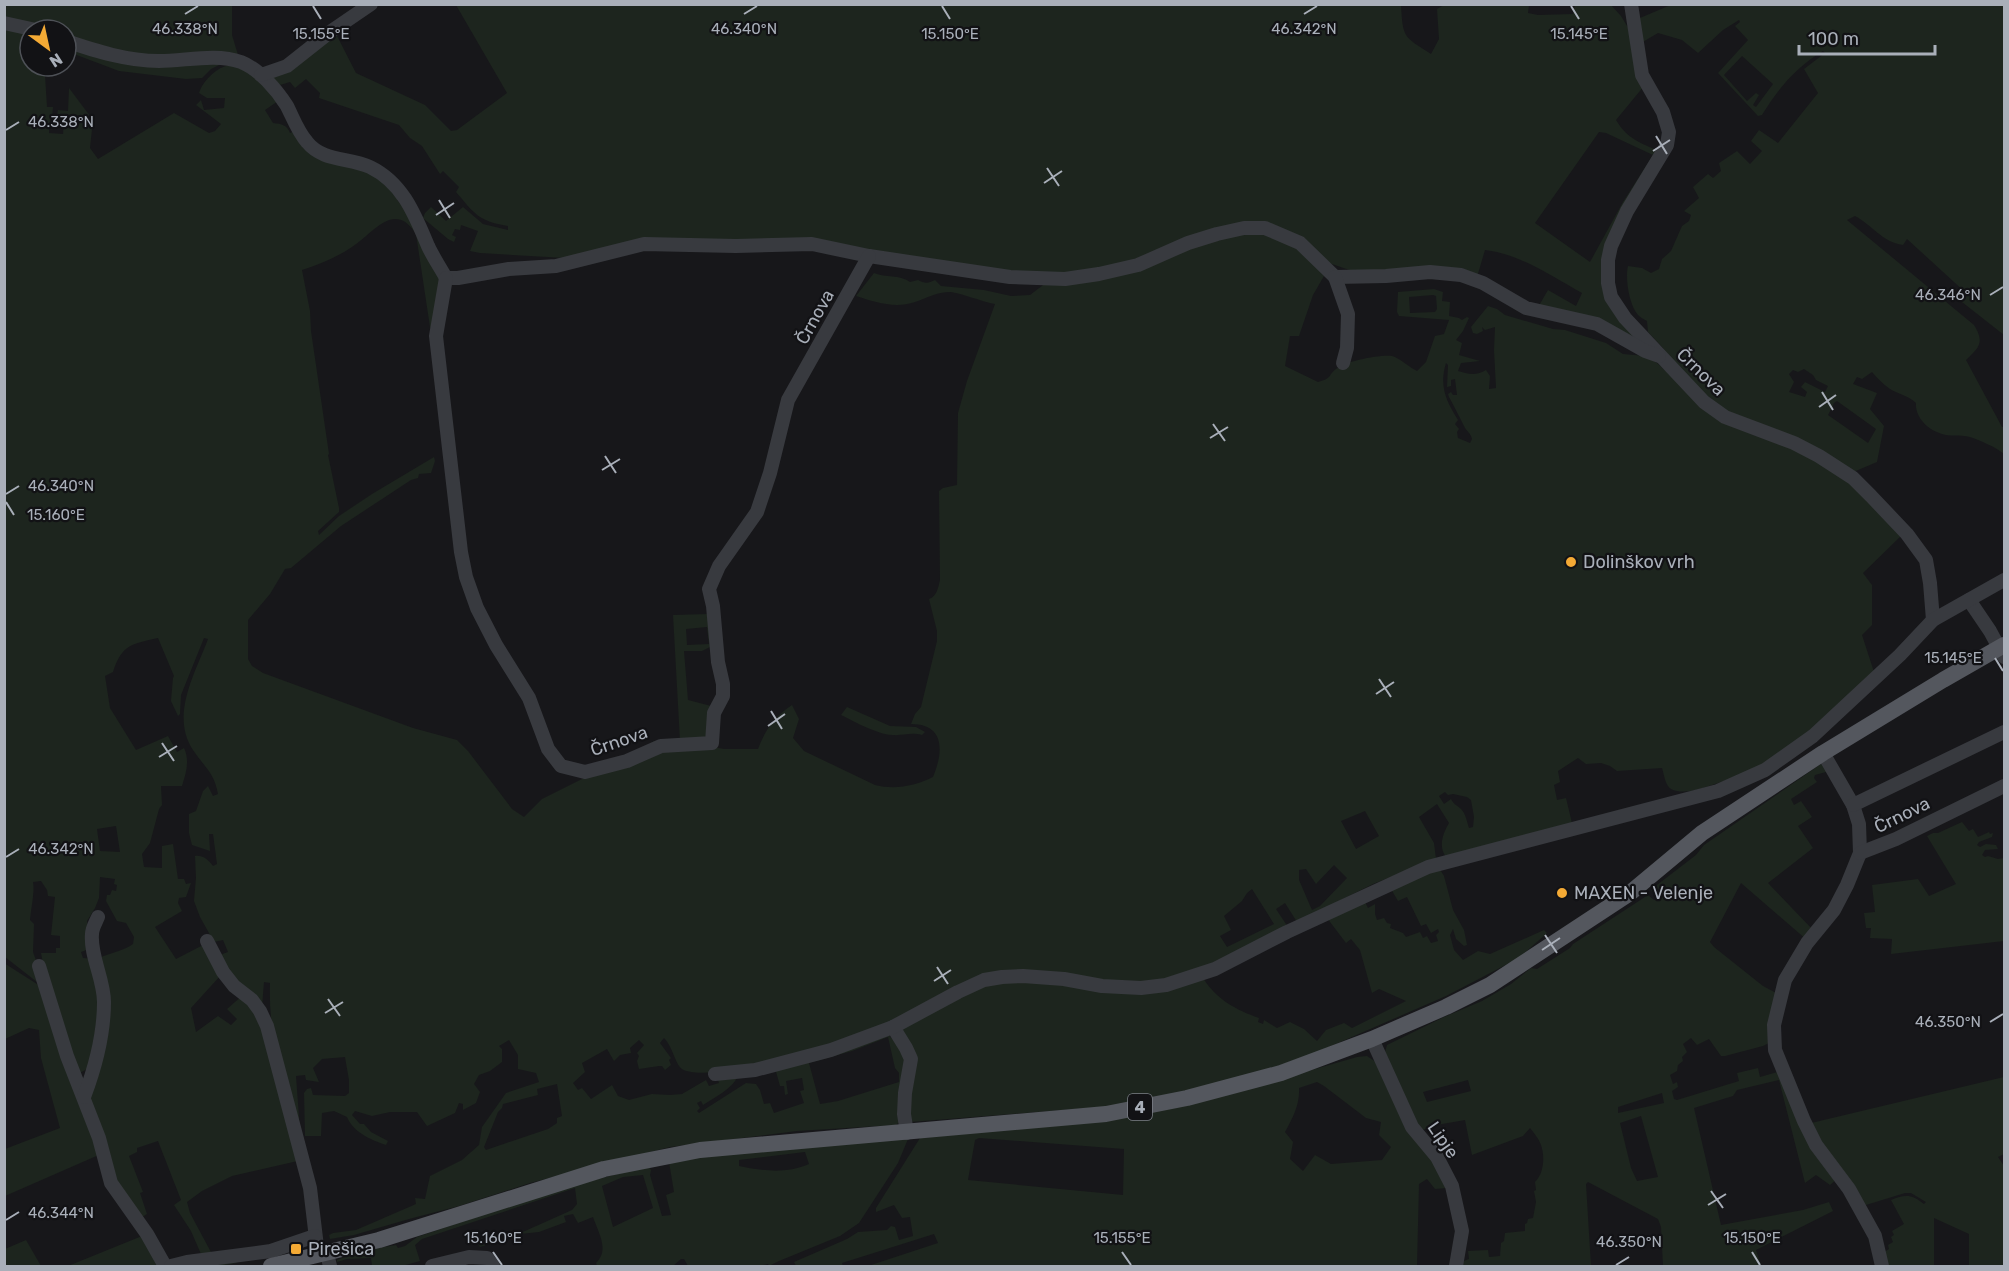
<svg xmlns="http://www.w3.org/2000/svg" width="2009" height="1271" viewBox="0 0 2009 1271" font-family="Rubik,sans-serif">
<rect width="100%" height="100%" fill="#17171a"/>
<g fill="#1d251e" fill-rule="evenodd">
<path d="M1673,4L2004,5V335L1962,302L1966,293L1907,239L1903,245C1882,242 1872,225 1855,216L1847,220L1974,325C1985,343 1979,347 1966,360L2002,427H2004V454C1996,447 1981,441 1970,437C1960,434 1949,437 1942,434C1928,430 1915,418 1916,403C1909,396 1898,394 1890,389C1883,384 1878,379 1872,372L1862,379L1857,377L1853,384L1877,393L1870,409L1884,426L1877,462L1851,473L1729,414L1683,376L1663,348L1648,332L1647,321C1644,319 1641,318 1638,315C1629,305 1625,278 1628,266L1642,268L1651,273L1659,269L1662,259L1671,251L1682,226L1689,221L1691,215L1684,211L1699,198L1693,187L1708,174L1713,178L1721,171L1719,163L1737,151L1750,164L1762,151L1751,141L1759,130L1778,143L1818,93L1804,69L1825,53L1823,51C1796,67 1778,89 1762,115L1758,116L1718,73L1748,40L1735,26L1740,22L1739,20L1723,30L1698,53L1682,40L1658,33L1641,43L1640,18ZM1742,56L1773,84L1756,107L1753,105L1759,95L1756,93L1747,101L1724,75ZM1804,369L1813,375L1816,380L1828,386L1825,392L1805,382L1801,387L1807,392L1805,397L1789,392L1794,382L1789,374L1793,370L1798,372ZM1837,401L1876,429L1868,443L1828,415L1834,403Z"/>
<path d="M5,5H232V35L238,55L150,59L66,36V30C45,30 25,22 5,19Z"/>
<path d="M456,5H1401C1403,38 1403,36 1431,54L1439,39L1437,9L1444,5H1529L1528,13L1538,15L1573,14L1575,5H1611L1621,16L1632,34L1644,86L1616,120C1628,140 1640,142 1660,152L1603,271L1643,344L1537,309L1548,290L1576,306L1582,293C1551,276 1520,254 1485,250L1477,277L1361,274L1329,263L1267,224L1147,258L1068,274L1013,273L790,239H710L565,258L480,253L470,251L478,231L461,225L460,230L455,229L452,235L456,237L454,242L448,239L423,218L425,213L431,207L446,221L463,207L483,224L508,230V226C478,221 475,214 456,192L459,187L443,171L440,174L422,146L410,138L399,125L319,98L320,93L306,79L295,88L290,82L280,85L277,82L274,83L268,78L335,32L356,73L425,105L451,131L457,130L507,93ZM1599,132L1606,133L1653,155L1623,202L1590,262L1535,223Z"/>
<path d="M4,28L30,33V66H50L51,74L45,75L47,107H53L52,118L50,119L49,133L63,134L64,121L56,119L58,110L68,111L69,88L93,120L90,148L98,159L174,113L209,133L215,131L221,124L196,105L201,100L204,110L224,108L225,98H207L199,93C202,84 208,77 216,71C241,52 265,82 281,99L265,110L273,123C282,124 287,125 290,133L296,130L306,145L317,154L376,173L401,196L397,200L418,223L421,238L441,277L442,294L435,315L434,335L430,327L416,234C394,200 374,233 352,247C337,257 319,265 302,270L310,311L311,331L329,454L328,455L339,508V512L318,531L319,535L339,516L372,494L434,457L435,461L431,473L419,474L418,478L411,480L341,526L291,568L285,569L270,594L248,620V659L252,666L263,673L413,728L457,740L468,751L512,809L524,817L542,799L592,774L604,764L621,760H627L654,741H680L673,615L709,614L710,647L702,651H684L688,700L711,706V732L706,742L708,746L724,749H758C765,730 775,716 792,705L799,719L793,738L804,751L875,785C895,790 915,786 933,777C943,753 946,724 911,724L915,714L921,707L937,641V631L929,599C937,596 938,588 940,580L939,491L943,488L957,485L958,413L967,381L995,304C983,302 961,293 950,292C937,292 927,298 915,302C895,309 875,302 856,296L874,273C886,278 899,274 910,282L918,280C925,284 929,283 935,280L941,286L984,290L1011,296L1030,295L1047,282L1093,281L1130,272L1203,241L1234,232L1261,231L1291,241L1306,253L1324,276L1313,295L1299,336H1290L1285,366L1318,382C1333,378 1327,376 1336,369C1345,361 1381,354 1392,356C1401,359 1409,367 1417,371L1426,362L1435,336L1444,334L1449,320L1399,316L1397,312L1398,292L1434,289L1443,292L1442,301L1450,302L1449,316L1459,318L1462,320L1467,317L1469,318L1463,331L1456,340L1462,343L1459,355L1480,361L1461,363L1458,371C1467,374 1477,376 1486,370L1490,376L1489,389L1496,388L1494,350L1495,327L1485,330L1482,327L1483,331L1477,334L1473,333L1471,327L1488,306L1497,309L1505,315L1553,329L1565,330L1606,343L1623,354L1645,356L1657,363L1717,417L1788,443L1829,465L1867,494L1902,535L1863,573L1872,585V625L1862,635L1874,672C1840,705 1807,743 1764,765C1748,774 1730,779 1712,785C1701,789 1683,795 1671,789C1665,785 1664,774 1662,768L1617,771L1610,766L1601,763L1586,764L1578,758L1558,771L1560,782L1554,785L1557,800L1566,798L1572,823L1446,857C1438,847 1443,833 1449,823L1437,804L1419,817L1434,843L1436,859L1373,884L1297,922L1285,903L1276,909L1288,927L1193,974C1179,979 1164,983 1149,984C1101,988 1053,968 1004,973C964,977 921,1010 884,1026C875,1031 865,1036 855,1039C827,1050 705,1084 682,1069C675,1064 673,1047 664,1038L660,1043L671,1058L669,1060L671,1065L665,1070L662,1066H659L639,1069L637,1061L639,1056L637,1053L644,1045L639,1040L630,1048L631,1053L620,1055L614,1061L607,1049L582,1063L585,1072L573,1083L578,1090L582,1088L591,1099L612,1085L618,1096L629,1100L652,1094L670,1095L682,1094L706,1080L709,1086L719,1083L717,1077L737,1073L738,1076C732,1089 715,1097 703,1105L701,1101L697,1103L700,1108L697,1111L699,1113L746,1083L756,1084L760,1090L764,1104L770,1103L774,1113L804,1103L800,1091L804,1090L802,1078L786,1081L788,1094L785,1095L784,1086H780L775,1068L851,1047L887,1034L902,1047L906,1054L904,1085L901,1099L902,1120L896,1125L797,1131L670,1147L530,1183L459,1206L409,1219L354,1235L330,1239L329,1235L333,1233L356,1230L416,1204L415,1198L425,1199L430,1176L462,1160L479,1145L482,1127L506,1093L539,1082L536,1073L518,1069V1055L509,1040L499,1046L502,1049V1062L490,1071L479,1075L474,1084L480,1092L476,1103L463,1110V1104L459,1103L455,1113L427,1126L417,1112H390L372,1116L355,1111L352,1115L360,1124H364L371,1132L388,1141L386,1145C371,1140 353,1132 347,1117L334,1111L322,1113L321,1136H305L304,1093L307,1089L311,1088L313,1095L345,1096L349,1093V1080L345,1057L322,1059L313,1068L319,1082L306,1080L305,1075L296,1076L300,1130H297C283,1079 268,1036 270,983L264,982L262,1007L228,976L217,956L228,952L223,940L214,942L200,917L194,901L196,878L195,856C202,855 208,859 213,866L217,864L213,834H209L210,851L192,845L189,833V814L196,811L203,791L208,786L213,796L218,794C214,772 205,768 193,750C170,715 195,674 208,639L204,638L181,695L180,714L178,716L171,701L173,678L174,676L158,638C132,644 122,644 113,672L105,676L110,708L136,750L168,736L177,752L184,748C190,761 186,773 182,786H161L162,805L159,809L150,843L142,854L144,867L162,868V846L173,844L178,879H184L186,884L191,883L186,897L179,898L178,903L182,911L155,927L176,959L205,944L221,975L191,1008L196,1032L218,1016L231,1025L237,1019L227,1009L243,995L260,1016L264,1026L280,1090L302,1160L232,1176L202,1191L187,1202L190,1213L212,1254H201L191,1231L174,1205L181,1200L158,1141L137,1148V1152L129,1156L143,1192L140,1193L147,1214L139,1219L113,1182L102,1137L88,1099L89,1086L100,1040L105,995L106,983L99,958C110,953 123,951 133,944L134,937L126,923L117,921L106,901L107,895H110L112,890L116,891L117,885L114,884L115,879L100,877L99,898L95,908L87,921L89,949L81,952L83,958L94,959C96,965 99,971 100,977C102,991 96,1052 90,1065C88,1069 84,1071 79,1073L71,1064L45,974L41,953H56V948H60V936L51,935L55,897L48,896L47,890L41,881L33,882C35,890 31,909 30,920L34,924L33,952L42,977L41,982H37L5,957ZM1433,295L1436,296L1437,309L1435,312L1410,313L1409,297ZM1446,363L1448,365L1447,387L1451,386V380L1455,379L1457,395H1453L1451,392L1448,394L1449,397C1454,406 1459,416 1464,426C1466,431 1471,433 1472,439L1470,443L1458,438L1457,432L1459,429L1455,424L1458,420C1446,401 1439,386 1446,363ZM707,627L709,644L687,645L686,629ZM1445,792L1448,795L1453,794L1467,797L1471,800L1474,817L1473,827L1469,828C1467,822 1466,814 1461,809C1457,805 1454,805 1451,799L1444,804L1439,796ZM1365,811L1379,836L1356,849L1341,821ZM116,826L120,852L100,851L97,829ZM1334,865L1347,878L1320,906L1312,910L1299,880V870L1306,869L1316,884ZM1252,889L1274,924L1227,947L1220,936L1231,930L1224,916L1242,901L1247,893ZM888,1037L895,1068L899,1073V1082L838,1101L820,1104L809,1063L852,1051ZM557,1084L562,1116L557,1118V1123L548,1129L486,1150L484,1147L498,1112L502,1108L503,1104L538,1095L537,1089Z"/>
<path d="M66,42L108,58L227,61L211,69L202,78L186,79L119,71L66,51Z"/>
<path d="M847,707L890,726L916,727L925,732L922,735C909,732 904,736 892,735C877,734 855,722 841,715Z"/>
<path d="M1821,764L1824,765L1827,768L1826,772L1815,775L1814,778L1817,782L1791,799L1794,805L1801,801L1812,817L1798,826L1813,848L1768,883L1814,931L1807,940L1741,883L1710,942L1714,947L1763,986L1778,994L1771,1042L1763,1046L1725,1056H1721L1709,1039L1697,1045L1691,1038L1683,1044L1687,1052L1682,1057L1683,1061L1678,1065L1677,1071L1670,1075L1673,1084L1677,1082L1678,1087L1672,1091L1674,1099L1677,1100L1739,1081L1737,1073L1758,1068L1760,1077L1781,1071L1838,1178L1830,1185L1816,1175L1805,1183L1779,1080L1737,1090L1733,1096L1694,1108L1721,1225L1803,1210L1829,1202L1833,1211L1756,1250L1761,1266H1663L1661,1227L1658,1219L1588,1182L1586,1184L1591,1266H1462L1461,1262L1469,1259L1468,1251L1488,1250L1489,1257L1500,1256L1501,1243L1504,1241L1505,1233L1525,1231V1224L1527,1223L1528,1219L1533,1218L1536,1202L1534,1191L1536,1190L1535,1182C1544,1174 1545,1156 1541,1145C1539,1139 1534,1133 1530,1128L1523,1136L1472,1155L1465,1120L1442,1124L1422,1130L1416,1125L1385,1052L1387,1045L1444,1017L1482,1001L1511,984L1531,968L1537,969L1570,948L1573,944L1648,895L1654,900L1656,899L1651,890L1653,888L1696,855L1704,845ZM1468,1080L1471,1091L1427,1102L1423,1092ZM1662,1093L1664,1103L1618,1113V1107ZM1641,1116L1658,1177L1637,1181L1631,1168L1620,1123Z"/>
<path d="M1962,822L1969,831L1973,829L1978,837L1989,832L1990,834L1993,833L1992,837L1979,842L1977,845L1980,847L1986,844L1996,845L1998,849L1985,850L1982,855L1985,857L1988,856L1998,859L2004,858V941L1891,954L1892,939L1870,938L1871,928H1866L1864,913L1875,912L1872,885L1918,879L1929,896L1956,884L1927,836L1933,833H1938Z"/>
<path d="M1439,868L1444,876L1453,910L1464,930L1467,945L1464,946L1456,939L1453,929L1450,935L1454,950L1463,960L1478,951L1490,954L1544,930L1547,933L1519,958L1446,996L1322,1050L1273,1068L1198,1089L1114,1106L910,1122L902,1026L963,994L1007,979L1074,985L1203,978C1216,999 1236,1010 1259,1018L1258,1022L1263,1024L1264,1020L1277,1028L1290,1022L1304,1029L1317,1041L1326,1030L1344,1023L1352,1028L1406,1001L1379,989L1372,993L1360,950L1351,939L1346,943L1327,918L1363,898L1368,908L1375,904V914L1377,920L1384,918L1387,923L1391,924L1390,928L1403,933L1406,937L1420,932L1423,938L1427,936L1431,943L1438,941L1436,935L1439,932L1438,929L1431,933L1426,924L1421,926L1407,897L1398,901L1391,889Z"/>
<path d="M4,963L40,986L101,1154L5,1196V1149L60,1128L41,1058L39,1030L29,1028L5,1039Z"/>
<path d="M1367,1056L1376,1062L1437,1162L1447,1188L1435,1189L1427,1179L1419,1184L1417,1266H868L938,1243L934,1234L842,1263L843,1266H796L794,1262L847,1239L858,1232L887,1230L891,1226L895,1227L899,1240L913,1236L910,1217L902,1218L894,1205L876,1212V1208L920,1138L1026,1128L1308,1071L1357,1057ZM1317,1082L1324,1086L1366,1118L1381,1122L1379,1135L1391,1147L1382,1160L1331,1164L1315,1155L1303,1171L1290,1159L1293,1142L1285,1132C1293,1118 1300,1104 1299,1088ZM979,1138L1124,1149L1123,1195L968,1180L975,1140Z"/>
<path d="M2004,1077V1154L1998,1157L2004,1166V1266H1969V1234L1934,1218V1266H1885L1883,1253L1889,1249L1888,1245L1893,1242L1891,1237L1894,1235L1892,1231L1904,1224L1891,1200C1905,1194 1912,1194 1924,1204L1926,1202L1911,1193H1905L1866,1205L1862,1203L1807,1124Z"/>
<path d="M908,1139L898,1163L859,1223L840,1236L779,1261L769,1266L768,1264L758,1266H688L684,1259H681L673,1266H597L596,1263C610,1250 598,1232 593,1217L578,1223L573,1214L564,1216L566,1222L539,1232L520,1234L480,1247L478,1244L525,1231L572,1210L577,1204L575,1188L422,1239L415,1245L420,1261L402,1266H372L371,1258L347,1259L337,1262V1260C356,1252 376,1248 396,1245L398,1248L405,1246L417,1237L552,1191L648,1166L651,1170L650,1175L662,1216L671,1215L666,1195L674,1192L669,1162L716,1153ZM805,1152L809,1164C786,1174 763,1171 739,1166V1160ZM643,1175L653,1208L613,1227L602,1186L623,1177Z"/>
<path d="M142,1236L155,1261L235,1260L237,1263L219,1266H68Z"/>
<path d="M26,1240L41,1266H5V1249Z"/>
</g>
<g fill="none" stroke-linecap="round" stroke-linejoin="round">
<g stroke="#383a3f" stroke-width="14">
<path d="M1631,4L1642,75L1663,112L1669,132L1667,145L1627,211L1611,246L1608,260V283L1611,297L1625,318L1704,402L1725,417L1794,443L1819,456L1853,478L1871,496L1907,534L1926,560L1930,583L1933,620"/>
<path d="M4,23L36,30"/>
<path d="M66,41C96,51 127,61 159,61C186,61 215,53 241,62C259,69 277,90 287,106C293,118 298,132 307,142C323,162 349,157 370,167C403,183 415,215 428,246C433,257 440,267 446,278H458L509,269L556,266L644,244L736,246L812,244L869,256L1010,277L1065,279L1099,274L1138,265L1188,243L1217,234L1244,228H1265L1300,243L1335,277L1386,276L1430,272L1461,275L1483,283L1526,308L1597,324L1645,351L1659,356"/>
<path d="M261,75L287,66L330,32L371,4"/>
<path d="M1335,277L1348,314L1347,348L1343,363"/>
<path d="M446,278L436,336L461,552L466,577L477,608L496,645L529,698L548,749L561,766L585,772L627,761L661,746L712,743L714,713L723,696V684L718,662L713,606L709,589L719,566L757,512L770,473L788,400L869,256"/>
<path d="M1969,600L1990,631L2004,657"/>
<path d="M1823,753L1853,805L1859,824L1860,853L1847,885L1834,910L1807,943L1785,980L1774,1025L1775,1050L1804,1121L1816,1145L1849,1189L1875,1236L1882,1266"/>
<path d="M1853,805L2004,732"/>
<path d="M1860,853L1896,839L2004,786"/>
<path d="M207,941L223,972L234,986L252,1000L260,1011L267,1026L310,1188L318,1255"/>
<path d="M39,966L67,1056L99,1138L111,1183L147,1234L165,1266"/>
<path d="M893,1027L906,1048L911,1059L905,1093L904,1114L907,1133"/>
<path d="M1372,1039L1412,1127L1437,1157L1452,1186L1462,1231L1456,1266"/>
<path d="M715,1074L755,1070L831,1050L893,1027L958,992L984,980L1002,977L1023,976L1064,979L1102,986L1141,988L1166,985L1215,969L1287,932L1428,867L1718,791L1765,770L1813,736L1900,655L1933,620L2004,580"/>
<path d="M84,1097C95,1068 104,1033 104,1002C104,979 90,956 92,934C92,928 96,922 98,917"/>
<path d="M327,1254L330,1266"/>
<path d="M171,1266L187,1262L271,1251L315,1236"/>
<path d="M432,1266L469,1257L487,1258L493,1266"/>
</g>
<path stroke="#54575e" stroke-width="16" d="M271,1266L379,1240L604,1169L700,1150L1106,1114L1187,1098L1281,1073L1372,1039L1446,1007L1490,985L1630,893L1702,833L1823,753L1943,680L2004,645"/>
</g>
<path fill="none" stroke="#a9afb9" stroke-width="2" d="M313,6L321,19M942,6L950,19M1571,6L1579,19M185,14L198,6M744,14L757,6M1304,14L1317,6M6,130L19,122M1656,136L1667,154M1653,151L1670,140M1047,168L1059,186M1044,183L1062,171M439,200L450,218M436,215L454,203M1990,295L2003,287M1822,392L1833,410M1819,407L1836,395M1213,424L1225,441M1210,438L1228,427M605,456L616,473M602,470L620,459M6,494L19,486M6,502L14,515M1995,658L2003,671M1379,679L1391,697M1376,694L1394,682M771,711L782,729M768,726L785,714M162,743L174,761M159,757L177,746M6,857L19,849M1545,935L1557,953M1542,950L1560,938M937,967L948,984M934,981L951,970M328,999L340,1016M325,1013L343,1002M1990,1022L2003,1014M1711,1191L1723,1208M1708,1205L1726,1194M6,1220L19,1212M493,1252L502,1265M1122,1252L1131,1265M1752,1252L1760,1265M1616,1265L1629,1257"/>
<g fill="#f4aa35" stroke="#121215" stroke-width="2">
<circle cx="1571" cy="562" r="6"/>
<circle cx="1562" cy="893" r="6"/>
<rect x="290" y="1243" width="12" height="12" rx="3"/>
</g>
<g text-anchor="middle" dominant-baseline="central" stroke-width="4.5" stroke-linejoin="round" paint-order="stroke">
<rect fill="#121215" stroke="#7c8088" stroke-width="1.5" x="1128" y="1094" width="24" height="26" rx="4.5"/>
<g font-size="16" font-weight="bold" fill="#a9afb9">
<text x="1140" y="1107">4</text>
</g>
<g font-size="18" fill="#a9afb9" stroke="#121215">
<text transform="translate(815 317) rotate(-61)">Črnova</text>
<text transform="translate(1701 372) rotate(44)">Črnova</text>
<text transform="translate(619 741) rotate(-19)">Črnova</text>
<text transform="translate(1902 815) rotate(-26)">Črnova</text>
<text transform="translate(1443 1140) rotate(55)">Lipje</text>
</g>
<g font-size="18" fill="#a9afb9" stroke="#121215" text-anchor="start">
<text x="1583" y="562">Dolinškov vrh</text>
<text x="1574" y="893">MAXEN - Velenje</text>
<text x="308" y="1249">Pirešica</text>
</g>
</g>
<g font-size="15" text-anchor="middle" fill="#a9afb9" stroke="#121215" stroke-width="4.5" stroke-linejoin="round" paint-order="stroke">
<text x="185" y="34">46.338°N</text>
<text x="744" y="34">46.340°N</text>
<text x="1304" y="34">46.342°N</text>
<text x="321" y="39">15.155°E</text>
<text x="950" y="39">15.150°E</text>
<text x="1579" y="39">15.145°E</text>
<text x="61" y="127">46.338°N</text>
<text x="1948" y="300">46.346°N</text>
<text x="61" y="491">46.340°N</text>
<text x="56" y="520">15.160°E</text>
<text x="1953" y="663">15.145°E</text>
<text x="61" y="854">46.342°N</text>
<text x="1948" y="1027">46.350°N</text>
<text x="61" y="1218">46.344°N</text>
<text x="493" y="1243">15.160°E</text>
<text x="1122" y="1243">15.155°E</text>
<text x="1752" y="1243">15.150°E</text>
<text x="1629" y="1247">46.350°N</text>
</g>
<rect width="2009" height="1271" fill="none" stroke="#a9afb9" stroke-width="12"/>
<g transform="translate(48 48) rotate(147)"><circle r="28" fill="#121215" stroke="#4e5157" stroke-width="1.5"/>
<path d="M0-4.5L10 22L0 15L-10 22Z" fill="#f4aa35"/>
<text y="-9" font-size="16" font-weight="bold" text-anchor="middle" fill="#a9afb9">N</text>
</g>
<path d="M1799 45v9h136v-9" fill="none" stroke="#a9afb9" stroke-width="3"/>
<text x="1808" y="45" font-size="18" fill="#a9afb9" stroke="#121215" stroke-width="4.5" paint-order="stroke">100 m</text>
</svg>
